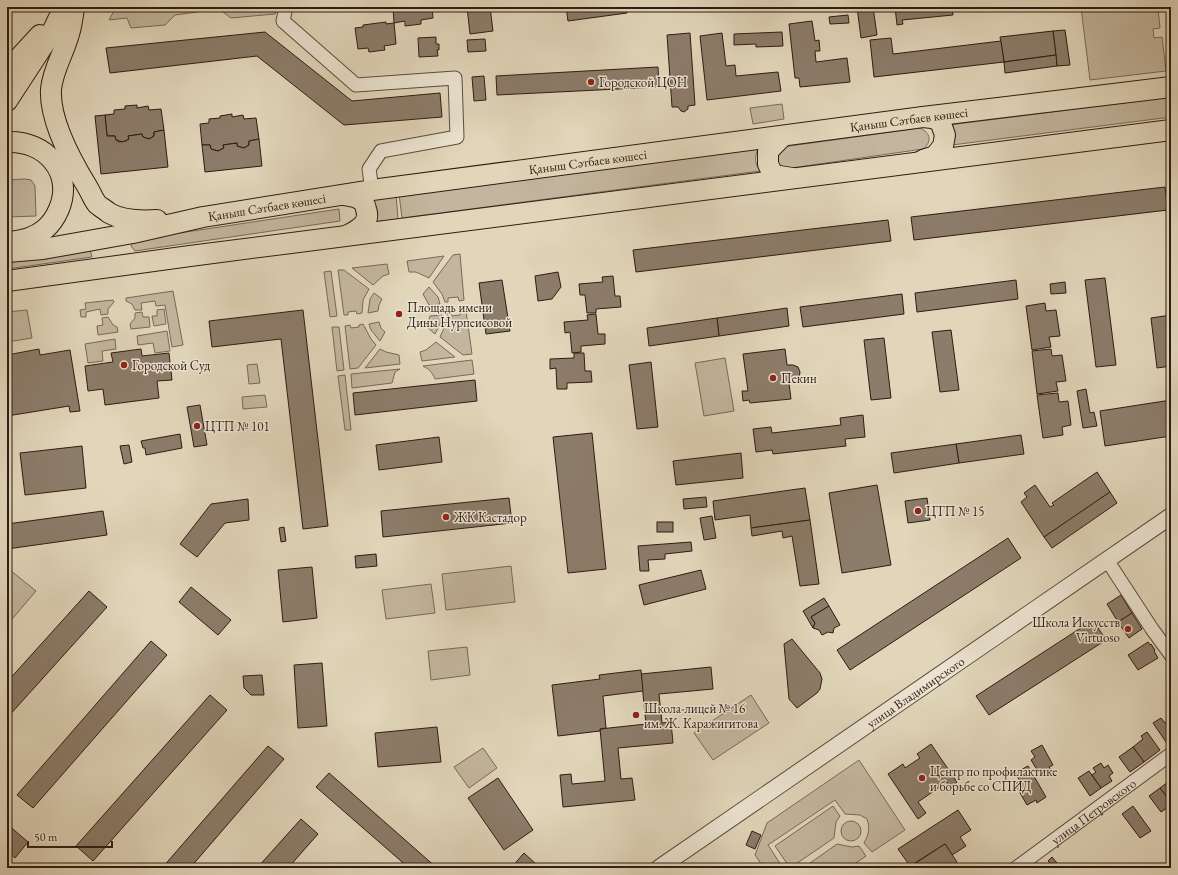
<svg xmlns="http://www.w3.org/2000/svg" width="1178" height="875" viewBox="0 0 1178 875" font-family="'EB Garamond',serif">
<rect width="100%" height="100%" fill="#e1d6ba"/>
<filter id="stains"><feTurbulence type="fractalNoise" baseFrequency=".005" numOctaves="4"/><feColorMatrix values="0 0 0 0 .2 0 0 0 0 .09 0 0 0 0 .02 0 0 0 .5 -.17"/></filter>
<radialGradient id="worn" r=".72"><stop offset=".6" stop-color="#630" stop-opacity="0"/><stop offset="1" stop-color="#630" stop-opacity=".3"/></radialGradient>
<g fill="#c3b69e" stroke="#796858">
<path d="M116,7H277L275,14L231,18L219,9L175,15L165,25L131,28L127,18L109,20Z"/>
<path d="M1081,7H1157L1158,8L1160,28L1153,29L1154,38L1162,37L1166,71L1090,80Z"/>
<path d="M1171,97V117L952,145C957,138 956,131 949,125Z"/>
<path d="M782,104L784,119L753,124L750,108Z"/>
<path d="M920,128C931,133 932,142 923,149L784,169L779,167L776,162L777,151L782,147Z"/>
<path d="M758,149C754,157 755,164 760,171L402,218L399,194Z"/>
<path d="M25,179L31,180L35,186L36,216L7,217V180Z"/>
<path d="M396,194L398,219L373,222L368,197Z"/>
<path d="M339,209L340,221L135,251L131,246L133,240Z"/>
<path d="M90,249L92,257L7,269V263Z"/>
<path d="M460,254L464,300L459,301L458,297L448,298V302H445L442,294L433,282L453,255Z"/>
<path d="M444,256L429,278L416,272H409L407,261Z"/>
<path d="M387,264L389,274L383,276L373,285L352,268Z"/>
<path d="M344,270L369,289L363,300L362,313L357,314L356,311L348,312V315H344L338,270Z"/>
<path d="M331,271L337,316L330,317L324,272Z"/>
<path d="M429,287L438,297L440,304L429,305L423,294Z"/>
<path d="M173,291L183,345L172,347L165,305L156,306L155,301L141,303L142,310H135L132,304L126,301V298Z"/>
<path d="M374,293L382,299L379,305L378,311L368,313L370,299Z"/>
<path d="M113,300L114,302L108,309V314L101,315L100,309L86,312V317H81L80,310L86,309L85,303Z"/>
<path d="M164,309L166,324L154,326L152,316H157V310Z"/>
<path d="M27,310L32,338L7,342V312Z"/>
<path d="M466,311L472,354L463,355L440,337L446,324L447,314L451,313L452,316L460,315V312Z"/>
<path d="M142,312L143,317H149L150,327L131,329L130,324L135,318V313Z"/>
<path d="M442,315L441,322L435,334L427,327L430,316Z"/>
<path d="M108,317L113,325L117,327L118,332L98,335L97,326L103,325L102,318Z"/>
<path d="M379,322L381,328L385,332L380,341L371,330L369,324Z"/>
<path d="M363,324L371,339L376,345L358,368L350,369L345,326L350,325L351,328L359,327V325Z"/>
<path d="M332,327H339L344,370L337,371Z"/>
<path d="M167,331L170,351L155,353L153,343L138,345L137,336Z"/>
<path d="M115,339L116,349L102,351L103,361L88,363L85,344Z"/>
<path d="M436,342L455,357L422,361L420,352L426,350Z"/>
<path d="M380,349L386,352L399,355L400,364L365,368Z"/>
<path d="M725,358L734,411L704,416L695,363Z"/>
<path d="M472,360L474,374L435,379C432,372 429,369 423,366Z"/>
<path d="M257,364L260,383L249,384L247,365Z"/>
<path d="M400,369L395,372L392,383L352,388L351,374Z"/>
<path d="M345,375L351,430H345L338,376Z"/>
<path d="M265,395L267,407L243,409L242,397Z"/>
<path d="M511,566L515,602L446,610L442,574Z"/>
<path d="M10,570L36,591L7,625V574Z"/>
<path d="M431,584L435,613L386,619L382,590Z"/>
<path d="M467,647L470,675L431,680L428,651Z"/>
<path d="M751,695L769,723L713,760L694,733Z"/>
<path d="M483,748L497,768L469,788L454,767Z"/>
<path d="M859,760L905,830L872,852L864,843C869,834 870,829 867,819L860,815L845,814L835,800L768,845L783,868H764L755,855L767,823Z"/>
<path d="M833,806L840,816L836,822L834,838L790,868L775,846Z"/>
<circle cx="851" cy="831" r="10"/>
<path d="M837,844L852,847L859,846L866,856L849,868H803Z"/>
</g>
<g fill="#8c7c6a" stroke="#2f1b13">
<path d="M393,7H432L433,18L421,20V24L405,26V21L394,23Z"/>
<path d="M467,7H490L493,31L470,34Z"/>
<path d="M566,7H626L627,13L568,21Z"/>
<path d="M857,7H873L877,35L861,38Z"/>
<path d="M895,7H954H952L953,15L902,20L903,24L897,25Z"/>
<path d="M848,15L849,23L830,24L829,17Z"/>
<path d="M812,21L815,41L819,40L820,51H815L816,62L847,58L850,82L800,87L799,78H795L789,24Z"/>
<path d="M386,22V24L394,23L396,44L384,46L385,50L369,52L368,48L358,49L355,28L363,27V25Z"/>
<path d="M1065,30L1070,65L1057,66L1053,31Z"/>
<path d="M1053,31L1056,55L1004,62L1000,37Z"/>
<path d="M265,32L352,101L440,93L442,117L344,125L257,56L110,73L106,48Z"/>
<path d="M782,32L783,46L756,47V44L734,45V34Z"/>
<path d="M690,33L695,105L688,106V109L684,112L681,111L678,107H672L667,35Z"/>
<path d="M722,33L726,66L735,65L736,76L778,72L781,91L707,100L700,36Z"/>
<path d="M436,37V44H439V50H437L438,56L419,57L418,38Z"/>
<path d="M891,38L893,54L1001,41L1004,62L874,77L870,40Z"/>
<path d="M485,39L486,51L468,52L467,40Z"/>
<path d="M1056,55L1057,66L1005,73L1004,62Z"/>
<path d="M658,67L659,87L497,95L496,76Z"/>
<path d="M484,76L486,100L474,101L472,77Z"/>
<path d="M137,105V108L148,106L149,110L161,109L164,130L154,132V136L149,139L143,137L142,134L128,136L129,139L123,142L116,140L115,136H107L105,115L114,114V110L125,109V106Z"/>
<path d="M232,114V117L243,115L244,119L256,118L259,139L249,141V145L244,148L237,146V143L223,145L224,148L218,151L211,149L210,145H202L200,124L209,123V119L220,118V116Z"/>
<path d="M105,115L107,136H115L116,140L119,142L126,141L129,139L128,136L142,134L143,137L149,139L154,136V132L164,130L168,167L101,174L95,116Z"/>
<path d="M259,139L262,166L205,172L202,145H210L211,149L218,151L224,148L223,145L237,143V146L244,148L249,145V141Z"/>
<path d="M1165,187L1168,210L914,240L911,217Z"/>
<path d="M888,220L891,241L636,272L633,250Z"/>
<path d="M558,272L561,287L552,299L538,301L535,276Z"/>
<path d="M613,276L615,296H620L621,307L596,309V313H587L585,295H580L579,284L603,282L602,277Z"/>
<path d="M1105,278L1116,365L1096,367L1085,280Z"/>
<path d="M502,280L510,331L486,334L479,283Z"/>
<path d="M1016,280L1018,299L917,312L915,293Z"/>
<path d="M1065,282L1066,293L1051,294L1050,284Z"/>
<path d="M902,294L904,314L803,327L800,307Z"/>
<path d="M1045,303L1046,311L1056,310L1060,336L1049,337L1051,347L1032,350L1026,306Z"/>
<path d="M787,308L789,326L719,336L717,318Z"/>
<path d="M303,310L328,526L303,529L281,339L212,347L209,321Z"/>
<path d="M596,314L598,334H605V344L581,346V352L572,353L570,332L565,333L564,322L588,320L587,315Z"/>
<path d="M1171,315V366L1157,368L1151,318Z"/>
<path d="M717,318L719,336L649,346L647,328Z"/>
<path d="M951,330L959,390L940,392L932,332Z"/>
<path d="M884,338L891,398L871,400L864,340Z"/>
<path d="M39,349L40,355L70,350L80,411L70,412L69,406L7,416V355Z"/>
<path d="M141,349L142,356L169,353L172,380L157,381L159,398L105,405L103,389L88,391L85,366L113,362L111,353Z"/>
<path d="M785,349L787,365H793L798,367L800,372L799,378L795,382L789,383L791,399L750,403L749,400L743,401L742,391H748L743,354Z"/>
<path d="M1051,349L1052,356L1062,355L1066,381L1056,382L1058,391L1037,394L1032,351Z"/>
<path d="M574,353H584L585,371H591L592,382L567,383V389H557L556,368L550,369V359L574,358Z"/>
<path d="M651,362L658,427L637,429L629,365Z"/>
<path d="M475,380L477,401L355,415L353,393Z"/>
<path d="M1086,389L1090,413L1094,412L1097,426L1083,428L1077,391Z"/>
<path d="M1058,393L1059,402L1068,401L1071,425L1062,427L1063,435L1043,438L1037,395Z"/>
<path d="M1171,400V436L1105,446L1100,411Z"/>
<path d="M200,405L207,445L194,447L187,407Z"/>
<path d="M863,415L865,437L845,439L846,446L773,454L772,450L756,452L753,429L771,427L772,433L841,425L840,418Z"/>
<path d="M592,433L606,569L568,573L553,437Z"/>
<path d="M180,434L182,448L146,455L145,448H143L141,441Z"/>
<path d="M1021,435L1024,454L959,463L956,444Z"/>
<path d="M439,437L442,462L379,470L376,445Z"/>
<path d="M956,444L959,463L894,473L891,453Z"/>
<path d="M129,445L132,462L124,464L120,446Z"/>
<path d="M82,446L86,488L25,495L20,453Z"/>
<path d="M741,453L743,478L676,485L673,461Z"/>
<path d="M1097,472L1110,492L1044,537L1021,502L1027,497L1024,493L1035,485L1050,507L1054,505L1052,503Z"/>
<path d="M877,485L891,565L842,573L829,493Z"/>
<path d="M805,488L810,520L751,528L750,515L715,520L713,501Z"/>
<path d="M1110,492L1117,503L1052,548L1044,537Z"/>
<path d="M706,497L707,507L684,509L683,499Z"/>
<path d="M509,498L512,523L383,537L381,511Z"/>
<path d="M927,498L930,520L908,523L905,501Z"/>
<path d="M248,499L249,520L225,523L197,557L180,544L211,504Z"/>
<path d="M103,511L107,535L7,549V524Z"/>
<path d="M712,516L716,538L704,540L700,518Z"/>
<path d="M810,520L819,584L800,586L792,536L783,538L782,531L752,536L751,528Z"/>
<rect x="657" y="522" width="16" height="10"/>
<path d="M284,527L286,541L281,542L279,528Z"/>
<path d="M1008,538L1021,558L850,670L837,650Z"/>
<path d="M691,542L692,551L665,554V559L648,560L649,571H640L638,546Z"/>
<path d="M376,554L377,566L356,568L355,556Z"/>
<path d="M312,567L317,618L283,622L278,570Z"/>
<path d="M701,570L706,589L644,605L639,585Z"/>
<path d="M191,587L231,620L218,635L179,602Z"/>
<path d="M89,591L107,607L7,718V682Z"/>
<path d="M1121,595L1132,613L1118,622L1107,604Z"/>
<path d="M824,598L829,606L811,617L815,623L813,628L803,611Z"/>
<path d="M829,606L840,625L834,628L833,633L828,632L822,635L819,630L813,628L815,623L811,617Z"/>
<path d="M1132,613L1142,629L1129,638L1118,622Z"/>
<path d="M1093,620L1106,640L989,715L976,696Z"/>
<path d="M792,639L820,673L822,679L820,689L817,693L797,708L789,699L784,644Z"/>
<path d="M151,641L167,655L33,808L17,795Z"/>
<path d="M1148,642L1150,645L1151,644L1155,650L1154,651L1158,658L1138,670L1128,655Z"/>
<path d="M322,663L327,726L298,728L294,665Z"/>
<path d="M711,667L713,689L659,694L662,723L671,722L673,743L618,748L621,779L632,778L635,800L563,807L560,775L571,774L572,784L605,781L600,729L646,724L641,674Z"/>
<path d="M641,670L643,691L603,696L606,728L600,729V731L558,736L552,685L600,679L599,675Z"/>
<path d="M262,675L264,695H251L244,688L243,676Z"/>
<path d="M210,695L227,710L93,861L76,846Z"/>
<path d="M1161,718L1165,723L1171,719V739L1166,742L1153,723Z"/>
<path d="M437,727L441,762L378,767L375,733Z"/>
<path d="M1147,732L1160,750L1144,762L1133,747L1143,739L1141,736Z"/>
<path d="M931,744L957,782L950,787L947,782L918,802L926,813L918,819L888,774L903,764L905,768L920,758L917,754Z"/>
<path d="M1042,745L1053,765L1049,767L1051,770L1041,776L1031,760L1035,757L1031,751Z"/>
<path d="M268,746L284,759L190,868H162Z"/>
<path d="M1133,747L1144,762L1130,772L1119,757Z"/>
<path d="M1101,763L1104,768L1108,765L1113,773L1109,776L1112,781L1101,788L1092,775L1096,772L1093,768Z"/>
<path d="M1028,766L1046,797L1037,803L1036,800L1027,805L1015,784L1020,781L1015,773Z"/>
<path d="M1089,771L1101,788L1090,796L1078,778Z"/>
<path d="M329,773L437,868H409L316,787Z"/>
<path d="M498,778L533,830L504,850L468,798Z"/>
<path d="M1168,782L1171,786V802L1160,788Z"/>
<path d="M1160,788L1171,802V805L1161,812L1149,796Z"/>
<path d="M1133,806L1151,831L1140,838L1122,814Z"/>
<path d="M958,810L971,830L960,837L966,846L952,855L945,844L910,866L898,849Z"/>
<path d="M301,819L318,834L288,868H257Z"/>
<path d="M7,824L28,842L15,858L7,851Z"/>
<path d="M752,831L761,835L755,849L746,845Z"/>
<path d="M945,844L957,862L949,868H908Z"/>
<path d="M524,853L537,865L534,868H511Z"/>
<path d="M1052,857L1061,868H1046L1051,864L1048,861Z"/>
</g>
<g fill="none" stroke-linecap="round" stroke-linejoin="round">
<defs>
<g id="minor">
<path d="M286,7L283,21L356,85L455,78L457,137L381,151L369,169L372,190"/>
<path d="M1107,560L1152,629L1171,655"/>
<path id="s1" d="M1016,868L1171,754"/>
</g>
<g id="tertiary">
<path id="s2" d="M659,868L1171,516"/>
</g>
<g id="primary">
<path d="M74,7C73,16 72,25 69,34C64,53 53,69 51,89C49,120 72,162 88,188C91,193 93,199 97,204C100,207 106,210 109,213C123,221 142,221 157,220"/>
<path d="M7,71L40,35"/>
<path d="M7,101L52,32L64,7"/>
<path d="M923,117L932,118L940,121L945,135L943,146L935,156L923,160"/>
<path d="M783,136L768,151V164L773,175L792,178"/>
<path d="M7,142C45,140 74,172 59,209C56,216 51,224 45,229C35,238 21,241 8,242"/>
<path d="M343,195C348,196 354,196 359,199C364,202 365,204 366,209C371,223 358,230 348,235"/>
<path id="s3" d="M7,252L43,249L133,233L203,217L372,190L923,117L1171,87"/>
<path d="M7,281L190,256L1171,130"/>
</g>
</defs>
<use href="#minor" stroke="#5c4a3d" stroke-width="15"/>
<use href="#tertiary" stroke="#5c4a3d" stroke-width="18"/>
<use href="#primary" stroke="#2f1b13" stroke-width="22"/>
<use href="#minor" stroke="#ece4d2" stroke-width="13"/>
<use href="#tertiary" stroke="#ece4d2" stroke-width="16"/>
<use href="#primary" stroke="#e1d6ba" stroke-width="20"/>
</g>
<g fill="#8f2418" stroke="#ece4d2" stroke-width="1.5">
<circle cx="591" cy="82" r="4"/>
<circle cx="399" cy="314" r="4"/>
<circle cx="124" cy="365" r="4"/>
<circle cx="773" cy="378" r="4"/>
<circle cx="197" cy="426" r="4"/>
<circle cx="918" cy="511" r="4"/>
<circle cx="446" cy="517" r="4"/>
<circle cx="1128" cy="629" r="4"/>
<circle cx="636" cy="715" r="4"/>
<circle cx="922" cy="778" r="4"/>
</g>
<g text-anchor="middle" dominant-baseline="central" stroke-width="3" stroke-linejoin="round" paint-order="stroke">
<g font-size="13" fill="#2f1b13" stroke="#ece4d2" text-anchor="start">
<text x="599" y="82">Городской ЦОН</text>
<text x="407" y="307">Площадь имени<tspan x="407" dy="15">Дины Нурпеисовой</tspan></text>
<text x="132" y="365">Городской Суд</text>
<text x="781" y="378">Пекин</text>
<text x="205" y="426">ЦТП № 101</text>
<text x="926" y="511">ЦТП № 15</text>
<text x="454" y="517">ЖК Кастадор</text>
<text x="1120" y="622" text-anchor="end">Школа Искусств<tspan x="1120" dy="15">Virtuoso</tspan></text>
<text x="644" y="708">Школа-лицей № 16<tspan x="644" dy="15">им. Ж. Каражигитова</tspan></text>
<text x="930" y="771">Центр по профилактике<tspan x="930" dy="15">и борьбе со СПИД</tspan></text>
</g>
<g font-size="13" fill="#2f1b13" stroke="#ece4d2">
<text stroke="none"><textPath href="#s3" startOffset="912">Қаныш Сәтбаев көшесі</textPath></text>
<text stroke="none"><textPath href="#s3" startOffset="588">Қаныш Сәтбаев көшесі</textPath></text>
<text stroke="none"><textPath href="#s3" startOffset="264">Қаныш Сәтбаев көшесі</textPath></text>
<text stroke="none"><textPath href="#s2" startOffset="311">улица Владимирского</textPath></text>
<text stroke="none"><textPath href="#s1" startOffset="96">улица Петровского</textPath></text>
</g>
</g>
<rect width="1178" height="875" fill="none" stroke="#e1d6ba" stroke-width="24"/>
<rect x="8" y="8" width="1162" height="859" fill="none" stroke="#2f1b13" stroke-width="2"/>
<rect x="12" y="12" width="1154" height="851" fill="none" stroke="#2f1b13"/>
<path d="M28 841v6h84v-6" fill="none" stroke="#2f1b13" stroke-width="2"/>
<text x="34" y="841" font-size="12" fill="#2f1b13" stroke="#ece4d2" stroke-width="3" paint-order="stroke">50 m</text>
<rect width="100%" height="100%" filter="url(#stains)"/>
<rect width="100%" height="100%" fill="url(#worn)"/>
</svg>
